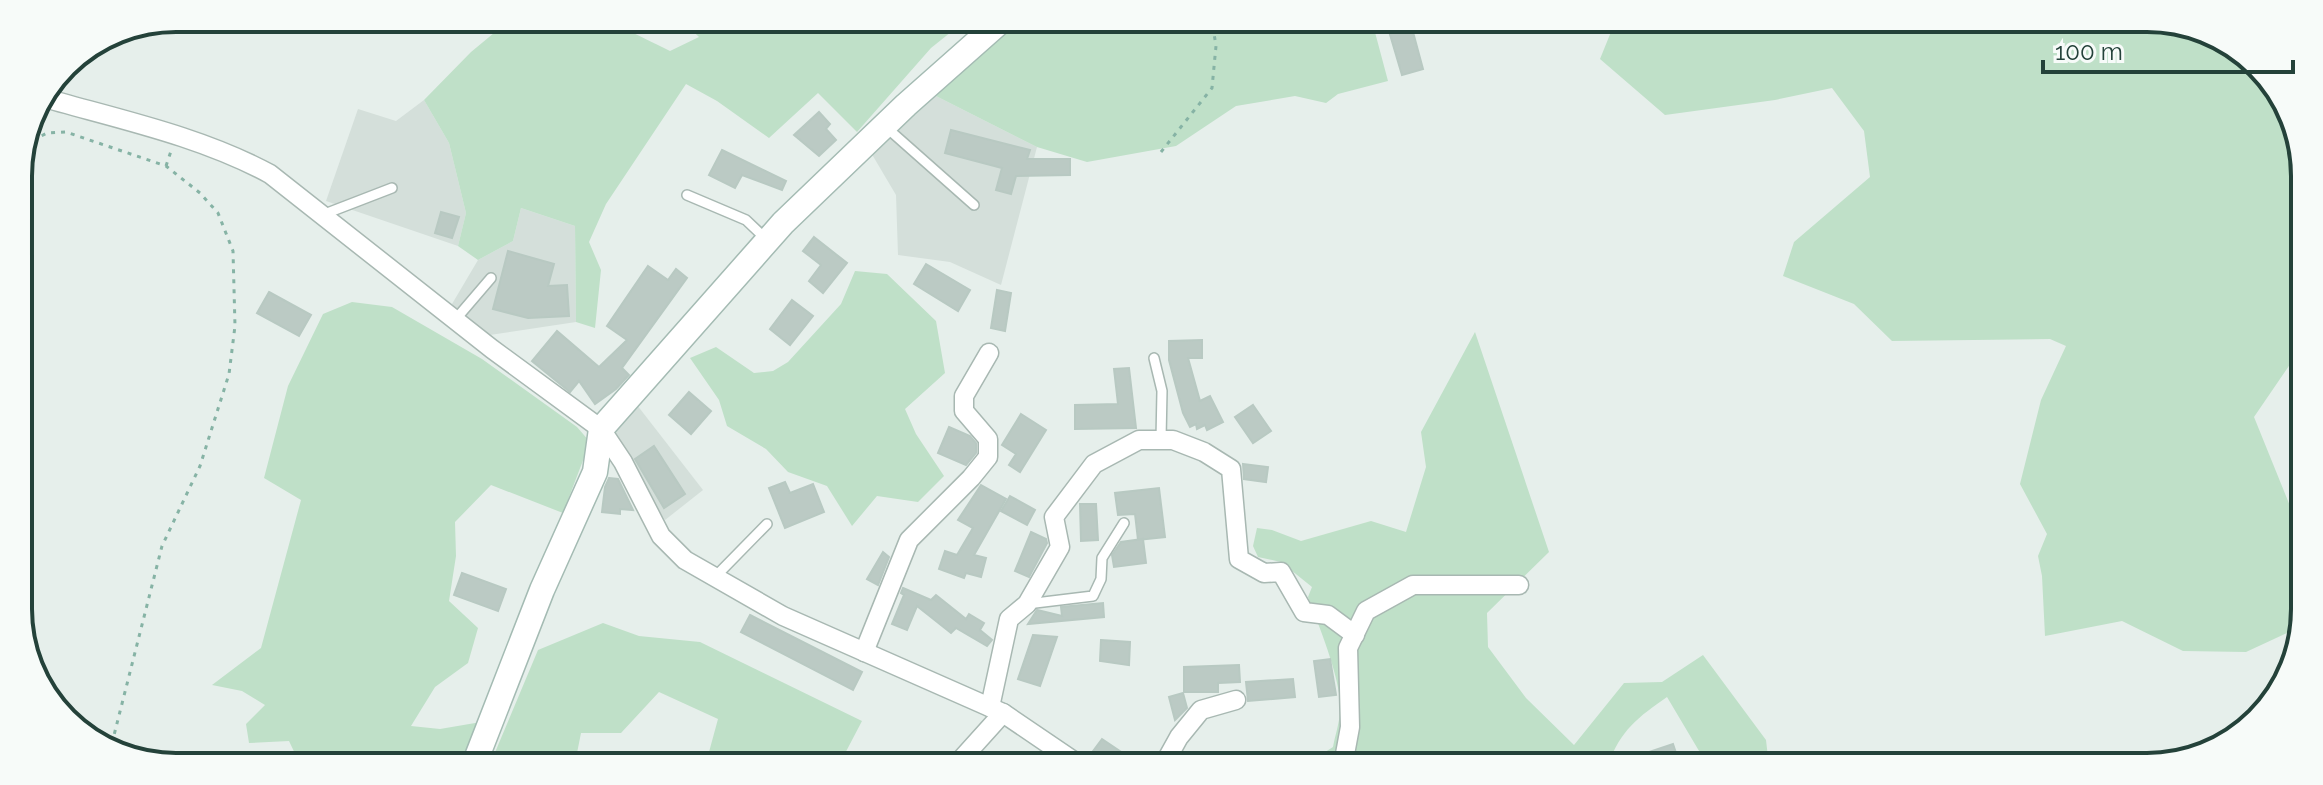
<svg xmlns="http://www.w3.org/2000/svg" width="2323" height="785" viewBox="0 0 2323 785" font-family="Raleway,sans-serif">
<rect width="100%" height="100%" fill="#e6efeb"/>
<g fill="#d4dfda">
<path d="M934,95L1037,147L1001,285L950,262L898,255L896,195L870,151L882,145Z"/>
<path d="M424,100L449,143L466,213L458,246L326,201L358,109L396,121Z"/>
<path d="M521,208L575,226L576,322L483,336L452,304L478,260L513,241Z"/>
<path d="M637,405L703,490L665,520L610,434Z"/>
</g>
<g fill="#bfe0c8">
<path d="M511,19H533L545,27C600,10 622,28 670,51L699,37L680,19L966,20L931,48L857,132L818,93L769,138L717,101L686,84L606,204L589,242L601,270L595,328L576,322L575,226L521,208L513,241L478,260L458,246L466,213L449,143L424,100L471,52Z"/>
<path d="M1021,20L1372,21L1388,81L1338,94L1326,103L1295,96L1236,106L1176,146L1087,162L1037,147L934,95Z"/>
<path d="M1615,22L2188,24L2265,72L2302,146L2301,354L2295,357L2254,417L2290,506L2300,518V627L2246,652L2183,651L2122,621L2045,636L2042,576L2038,556L2047,534L2020,484L2041,400L2066,346L2050,339L1892,341L1854,304L1783,276L1794,242L1870,177L1864,131L1832,88L1775,100L1665,115L1600,59Z"/>
<path d="M855,271L887,274L936,321L945,373L905,409L916,434L944,476L918,502L877,496L852,526L827,486L788,472L766,449L727,426L719,400L690,358L716,347L754,373L773,371L788,362L841,304Z"/>
<path d="M352,302L392,307L482,359L577,427L590,442L563,513L491,485L455,522L456,556L449,601L478,628L468,663L435,687L411,726L440,729L481,722L465,762H299L289,741L249,743L246,724L265,705L242,691L212,685L261,648L301,500L264,478L288,386L323,314Z"/>
<path d="M1475,332L1549,552L1487,613L1488,647L1526,698L1574,745L1624,683L1662,682L1703,655L1766,740L1769,766H1708L1667,697C1638,717 1620,731 1608,765L1295,764L1311,761L1333,747C1335,735 1340,722 1340,709C1342,681 1318,624 1308,597L1312,587L1281,562L1258,557L1253,546L1257,528L1272,530L1301,541L1371,521L1406,532L1426,467L1421,432Z"/>
<path d="M603,623L639,636L700,642L862,721L840,763H706L718,719L659,692L621,733H581L575,763L491,762L538,650Z"/>
</g>
<g fill="#bbcac4" stroke="#b8c9c2" stroke-width="2">
<path d="M1386,21H1410L1423,69L1402,75Z"/>
<path d="M819,112L830,124L826,129L836,140L819,156L794,135Z"/>
<path d="M951,130L1030,150L1027,159H1070V175L1016,176L1011,194L996,190L1002,168L945,153Z"/>
<path d="M722,150L786,181L782,190L742,175L735,188L709,175Z"/>
<path d="M441,212L459,217L452,238L435,233Z"/>
<path d="M814,237L847,263L823,293L809,281L821,265L803,251Z"/>
<path d="M508,251L554,264L548,286L567,285L569,316L528,318L493,309Z"/>
<path d="M926,264L970,290L958,311L914,284Z"/>
<path d="M648,266L668,280L676,269L687,278L622,368L629,375L616,389L595,404L579,381L570,392L532,361L557,331L599,367L627,340L607,326Z"/>
<path d="M997,290L1011,293L1005,331L991,328Z"/>
<path d="M269,292L311,315L299,336L257,313Z"/>
<path d="M792,300L813,316L790,345L770,329Z"/>
<path d="M1202,340V358H1188L1200,401L1210,396L1223,422L1207,430L1205,425L1197,429L1196,424L1190,427L1183,413L1169,360V341Z"/>
<path d="M1129,368L1136,428L1075,429V405L1118,404L1114,369Z"/>
<path d="M689,392L711,411L691,434L669,415Z"/>
<path d="M1253,405L1271,431L1253,443L1235,417Z"/>
<path d="M1021,414L1046,430L1020,472L1009,465L1016,454L1002,445Z"/>
<path d="M949,427L970,436L976,443V453L966,465L938,453Z"/>
<path d="M654,446L685,494L664,508L635,459Z"/>
<path d="M1243,464L1268,467L1266,482L1244,479Z"/>
<path d="M609,478L618,479L633,510L620,509V514L602,512L605,487Z"/>
<path d="M785,482L790,493L813,484L824,512L785,528L769,488Z"/>
<path d="M981,485L1006,499L974,555L986,558L981,577L966,573L964,578L939,569L945,551L957,555L973,528L958,520Z"/>
<path d="M1159,488L1165,537L1138,540L1135,514L1118,515L1115,493Z"/>
<path d="M1010,496L1035,510L1027,525L1001,511Z"/>
<path d="M1080,504H1096L1098,540L1081,541Z"/>
<path d="M1031,532L1046,539L1047,543L1029,577L1015,571Z"/>
<path d="M1143,539L1146,563L1114,567L1112,555L1121,542Z"/>
<path d="M883,552L889,557L878,585L867,579Z"/>
<path d="M462,573L506,589L498,611L454,595Z"/>
<path d="M903,588L931,600L936,595L966,619L969,614L984,623L980,630L992,640L987,646L956,628L951,633L917,606L907,630L892,624L904,595L901,593Z"/>
<path d="M1103,603L1104,617L1028,624L1037,610L1062,616L1061,607Z"/>
<path d="M750,615L862,672L853,690L741,632Z"/>
<path d="M1033,635L1057,637L1040,686L1018,679Z"/>
<path d="M1101,640L1130,642L1129,665L1100,661Z"/>
<path d="M1330,659L1336,695L1319,697L1314,661Z"/>
<path d="M1239,665L1240,682L1218,683V692H1184V667Z"/>
<path d="M1293,679L1295,697L1248,701L1246,682Z"/>
<path d="M1183,693L1187,708L1175,720L1169,697Z"/>
<path d="M1102,739L1139,764H1090L1088,758Z"/>
<path d="M1673,744L1680,765H1617L1616,763Z"/>
</g>
<g fill="none" stroke-linecap="round" stroke-linejoin="round">
<defs>
<g id="lane">
<path d="M887,128L974,205"/>
<path d="M687,195L746,220L767,240"/>
<path d="M322,215L392,188"/>
<path d="M455,320L491,278"/>
<path d="M1154,358L1162,391L1161,439"/>
<path d="M714,578L767,524"/>
<path d="M1027,604L1093,596L1101,579L1102,558L1124,523"/>
</g>
<g id="street">
<path d="M41,97C118,119 200,136 270,174L492,349L601,429L623,462L661,536L685,560L783,616L1003,713L1078,764"/>
<path d="M864,652L909,540L971,478L988,457V439L964,411V396L989,353"/>
<path d="M990,707L1009,619L1027,604L1060,547L1054,517L1094,464L1139,440H1173L1204,452L1231,469L1239,559L1264,573L1281,572L1304,612L1328,615L1355,635"/>
<path d="M957,764L1003,713"/>
<path d="M1164,764L1179,737L1201,710L1236,700"/>
<path d="M1343,765L1350,727L1348,648L1366,611L1413,585H1519"/>
</g>
<path id="secondary" d="M475,762L542,590L595,472L601,429L783,223L906,105L1002,20"/>
</defs>
<use href="#lane" stroke="#a8b8b2" stroke-width="12"/>
<use href="#street" stroke="#a8b8b2" stroke-width="21"/>
<use href="#secondary" stroke="#a4bbb3" stroke-width="27"/>
<g stroke="#86b3a5" stroke-width="3" stroke-dasharray="4 6" stroke-linecap="butt">
<path d="M24,145L47,133L66,132L166,166L200,193L218,213L233,251L235,326L229,374L200,466L162,546L111,747"/>
<path d="M1161,152L1212,88L1216,46L1213,27L1205,21"/>
<path d="M166,166L171,151"/>
</g>
<use href="#lane" stroke="#fff" stroke-width="9"/>
<use href="#street" stroke="#fff" stroke-width="18"/>
<use href="#secondary" stroke="#fff" stroke-width="24"/>
</g>
<path d="M0 0H2323V785H0ZM176 32H2147A144 144 0 0 1 2291 176V609A144 144 0 0 1 2147 753H176A144 144 0 0 1 32 609V176A144 144 0 0 1 176 32Z" fill="#f7fbf9" fill-rule="evenodd"/>
<path fill="none" stroke="#24423a" stroke-width="4" d="M176 32H2147A144 144 0 0 1 2291 176V609A144 144 0 0 1 2147 753H176A144 144 0 0 1 32 609V176A144 144 0 0 1 176 32Z"/>
<path d="M2043 60v12h250v-12" fill="none" stroke="#24423a" stroke-width="4"/>
<text x="2055" y="60" font-size="24" fill="#24423a" stroke="#f7fbf9" stroke-width="6" paint-order="stroke">100 m</text>
</svg>
